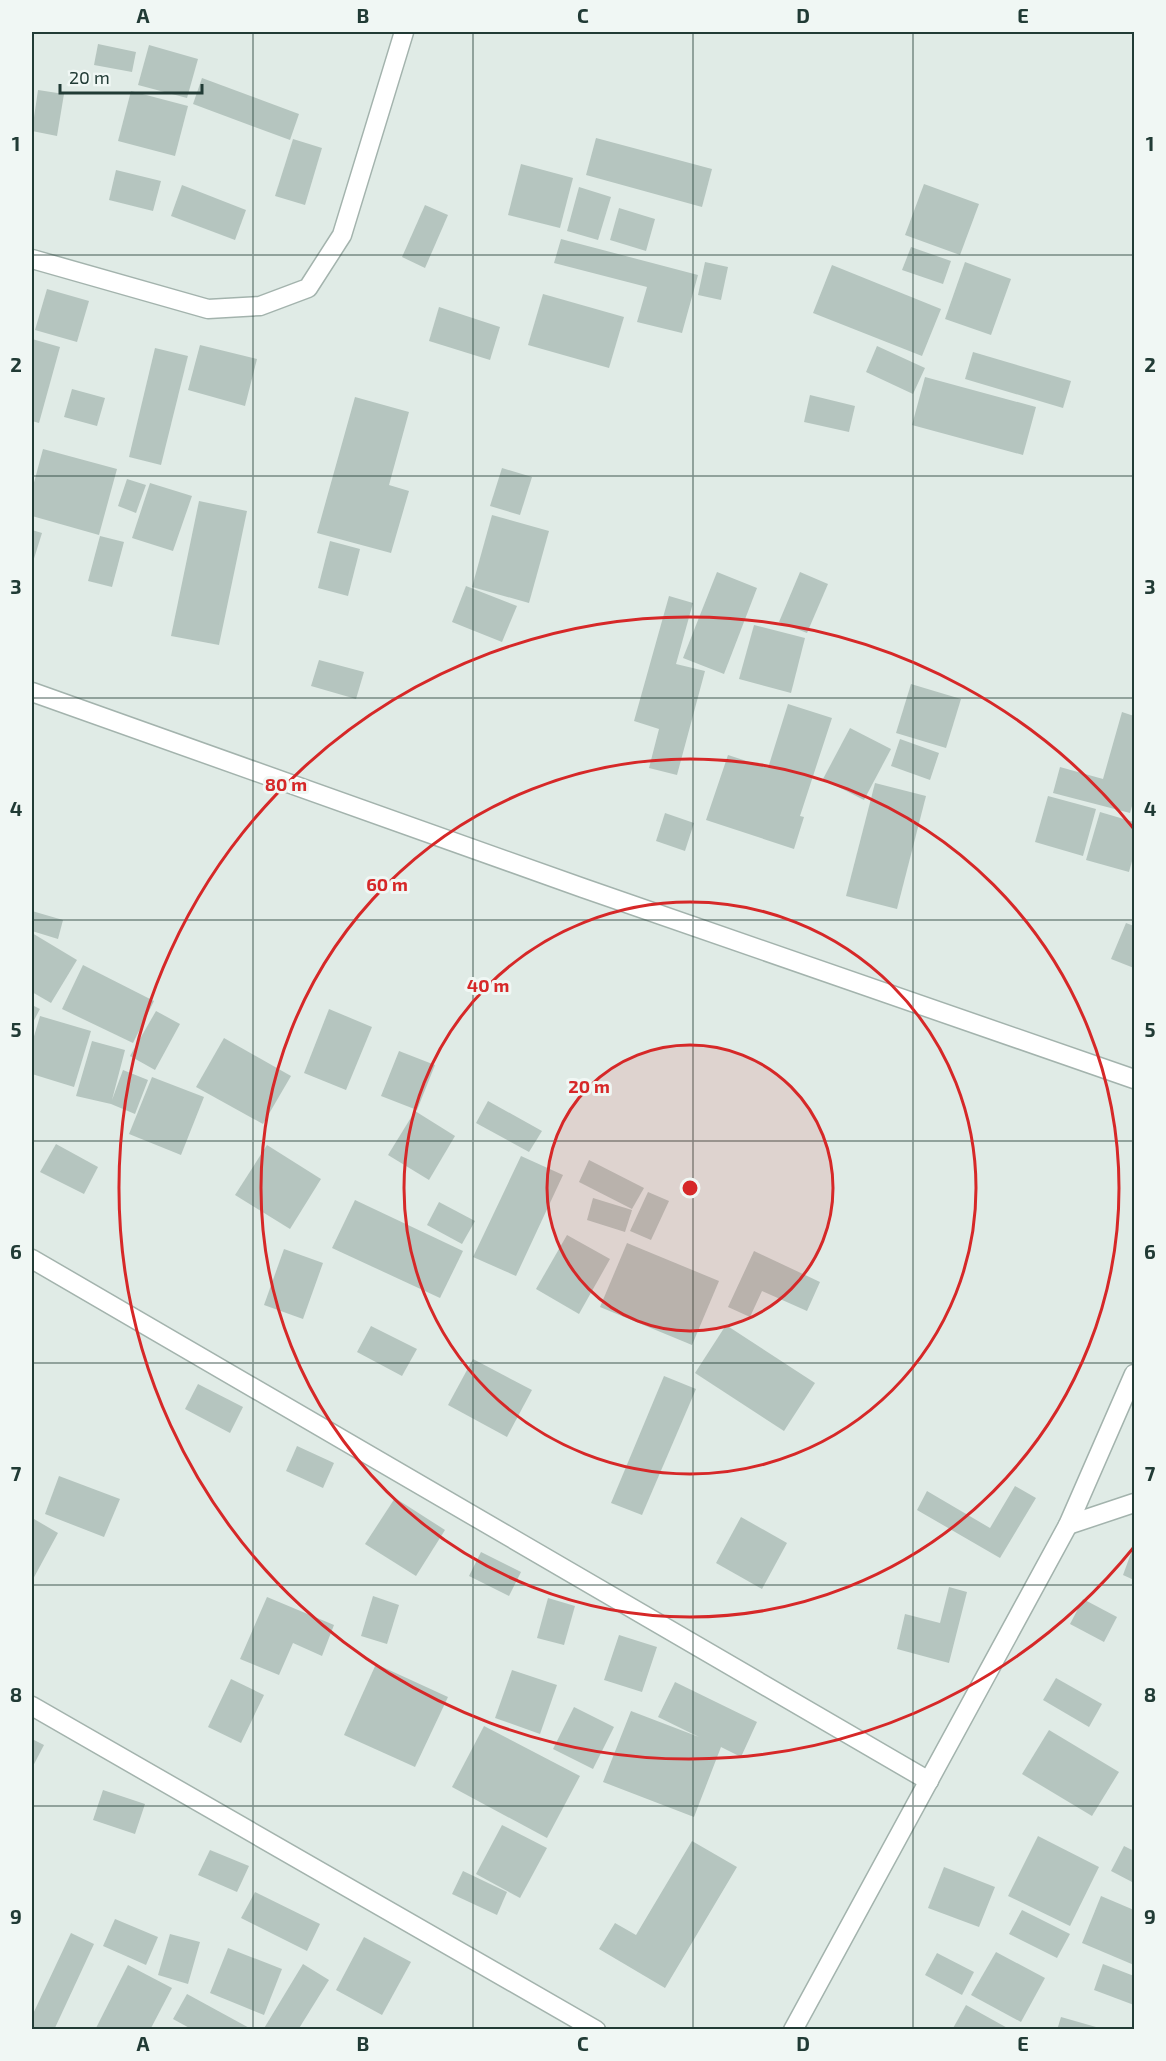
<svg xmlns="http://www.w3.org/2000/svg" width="1166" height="2061" viewBox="0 0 1166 2061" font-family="'Exo 2',sans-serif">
<rect width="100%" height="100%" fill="#e0ebe6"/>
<g fill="#b5c5bf">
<path d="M98,44L136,52L132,72L94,65Z"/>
<path d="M149,45L198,59L187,98L138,85Z"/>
<path d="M202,78L299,114L290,140L193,104Z"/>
<path d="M38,90L64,94L57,136L32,131Z"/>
<path d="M131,91L188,106L175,156L118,141Z"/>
<path d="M596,138L712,169L702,207L586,175Z"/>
<path d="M293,139L322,148L305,205L275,196Z"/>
<path d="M521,164L573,178L560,228L508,215Z"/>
<path d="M116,170L161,181L153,211L109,200Z"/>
<path d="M924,184L979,204L960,255L905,235Z"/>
<path d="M182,185L246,210L235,240L171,216Z"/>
<path d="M579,187L611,197L598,240L567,231Z"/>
<path d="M425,205L448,215L425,268L402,257Z"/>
<path d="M619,208L655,219L646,251L610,240Z"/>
<path d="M561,239L698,275L682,333L637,322L647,287L554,263Z"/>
<path d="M911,247L951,261L943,284L902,270Z"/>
<path d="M705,262L728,267L721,300L698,295Z"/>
<path d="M965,262L1011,279L991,335L945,319Z"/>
<path d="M832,265L941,309L922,356L813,313Z"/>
<path d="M47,289L89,301L77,342L35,330Z"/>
<path d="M543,294L624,317L609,368L528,345Z"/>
<path d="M439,307L500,327L490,360L429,341Z"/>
<path d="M32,339L60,347L39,423L32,421Z"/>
<path d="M200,345L257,359L245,406L188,390Z"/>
<path d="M877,346L925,368L913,394L866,372Z"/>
<path d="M155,348L188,356L161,465L129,457Z"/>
<path d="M973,352L1071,381L1063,408L965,379Z"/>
<path d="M925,377L1036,407L1023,455L912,425Z"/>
<path d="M72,389L105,398L97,426L64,417Z"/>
<path d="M810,395L855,406L849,432L804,422Z"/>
<path d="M355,397L409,412L389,485L409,491L391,553L317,533Z"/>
<path d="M43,449L117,469L99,535L32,516V490Z"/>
<path d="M502,468L532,477L520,515L490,506Z"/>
<path d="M127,479L146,485L136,513L118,506Z"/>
<path d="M150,483L192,496L173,551L132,538Z"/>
<path d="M199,501L247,511L219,645L171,636Z"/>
<path d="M492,515L549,531L529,603L472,587Z"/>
<path d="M32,530L42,533L32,565Z"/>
<path d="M100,536L124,542L112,587L88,581Z"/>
<path d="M330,541L360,549L348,596L318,588Z"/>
<path d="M717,572L757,588L724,674L683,658Z"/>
<path d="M800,572L828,584L807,633L779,622Z"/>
<path d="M466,586L517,606L502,642L452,622Z"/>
<path d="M669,596L693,603L676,664L705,671L677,775L649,768L659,729L634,721Z"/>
<path d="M754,625L805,638L791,693L739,679Z"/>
<path d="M319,660L364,672L356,699L311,686Z"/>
<path d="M911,684L961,699L946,748L896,733Z"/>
<path d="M788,704L832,718L800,816L804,817L794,849L706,820L728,755L768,768Z"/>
<path d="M1122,712L1134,716V799L1130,813L1053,793L1060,767L1103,779Z"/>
<path d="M850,728L891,749L864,800L823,779Z"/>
<path d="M900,739L939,753L930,780L891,766Z"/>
<path d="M875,783L926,796L897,909L846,896Z"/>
<path d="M1048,796L1096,809L1083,856L1035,842Z"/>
<path d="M1100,812L1134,822V854L1129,872L1086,860Z"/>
<path d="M665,813L694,823L685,851L656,841Z"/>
<path d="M32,911L63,920L58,939L32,931Z"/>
<path d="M1126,923L1134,926V968L1111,959Z"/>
<path d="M32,933L77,960L51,1003L32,992Z"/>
<path d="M83,965L154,1001L133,1043L62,1009Z"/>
<path d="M32,1005L40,1009L32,1024Z"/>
<path d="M329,1009L372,1027L346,1090L304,1073Z"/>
<path d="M156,1011L180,1024L155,1070L130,1056Z"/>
<path d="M40,1016L91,1031L74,1087L32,1074V1043Z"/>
<path d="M224,1038L291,1076L263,1124L196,1087Z"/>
<path d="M92,1041L125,1050L112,1100L123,1070L148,1080L135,1114L111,1104L76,1096Z"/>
<path d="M399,1051L435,1065L417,1110L381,1096Z"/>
<path d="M152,1077L204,1097L181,1155L129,1134Z"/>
<path d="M488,1101L542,1131L529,1152L476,1123Z"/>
<path d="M415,1111L455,1136L429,1180L388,1155Z"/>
<path d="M56,1144L98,1167L84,1194L40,1172Z"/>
<path d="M267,1145L321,1179L290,1229L235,1195Z"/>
<path d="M521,1156L563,1175L516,1276L473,1257Z"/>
<path d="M589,1160L644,1188L632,1209L579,1182Z"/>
<path d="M648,1192L669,1201L651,1240L630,1231Z"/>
<path d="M593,1198L632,1210L625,1232L587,1220Z"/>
<path d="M355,1200L463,1251L440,1298L332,1248Z"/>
<path d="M439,1202L475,1221L462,1244L427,1225Z"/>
<path d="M567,1235L610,1259L579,1314L536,1289Z"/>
<path d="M627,1243L719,1281L692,1345L600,1307Z"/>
<path d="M284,1249L323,1263L303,1319L264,1305Z"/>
<path d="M754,1251L820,1282L807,1311L762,1291L750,1317L728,1307Z"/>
<path d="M726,1325L815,1383L784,1431L695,1373Z"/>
<path d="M371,1326L417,1349L402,1376L357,1352Z"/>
<path d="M473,1359L532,1390L507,1437L448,1405Z"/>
<path d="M664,1376L696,1389L642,1515L611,1503Z"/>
<path d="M198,1384L243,1407L230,1433L185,1409Z"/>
<path d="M297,1446L334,1463L323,1488L286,1471Z"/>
<path d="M59,1476L120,1499L104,1537L45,1514Z"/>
<path d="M1015,1486L1036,1498L1000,1558L917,1510L927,1491L990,1528Z"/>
<path d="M395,1498L445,1530L416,1576L365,1544Z"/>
<path d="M741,1517L787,1543L762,1589L716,1563Z"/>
<path d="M34,1519L58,1533L32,1581V1524Z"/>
<path d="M1134,1545V1580L1123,1575Z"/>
<path d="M481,1552L521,1572L509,1596L469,1576Z"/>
<path d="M949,1587L967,1592L949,1663L897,1649L905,1614L940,1623Z"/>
<path d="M373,1596L399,1605L387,1644L361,1636Z"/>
<path d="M267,1597L334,1625L322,1656L293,1643L279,1675L240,1659Z"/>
<path d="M548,1598L575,1606L564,1645L537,1638Z"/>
<path d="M1083,1599L1117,1617L1104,1642L1070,1624Z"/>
<path d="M619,1635L657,1647L642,1692L604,1680Z"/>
<path d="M376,1664L448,1697L415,1767L344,1735Z"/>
<path d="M512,1670L557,1685L540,1734L495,1718Z"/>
<path d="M1056,1678L1102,1704L1089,1727L1043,1700Z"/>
<path d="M231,1679L264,1695L241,1743L208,1727Z"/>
<path d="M675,1682L757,1722L741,1757L721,1747L694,1817L603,1782L631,1711L699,1737L658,1717Z"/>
<path d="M574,1707L614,1727L593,1769L553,1749Z"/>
<path d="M484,1726L580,1776L547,1838L452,1787Z"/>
<path d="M1049,1730L1119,1772L1092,1816L1022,1774Z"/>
<path d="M32,1739L44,1745L32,1768Z"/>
<path d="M103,1790L145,1804L135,1834L93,1820Z"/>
<path d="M502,1825L547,1848L520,1898L476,1874Z"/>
<path d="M1038,1836L1099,1867L1070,1926L1008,1896Z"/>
<path d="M692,1841L737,1867L665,1988L599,1949L615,1923L636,1935Z"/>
<path d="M1124,1846L1134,1851V1883L1111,1871Z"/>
<path d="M210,1850L249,1866L237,1892L198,1875Z"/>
<path d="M944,1867L995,1887L979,1927L928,1908Z"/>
<path d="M463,1871L507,1892L497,1915L452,1894Z"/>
<path d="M255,1892L320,1924L307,1951L241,1918Z"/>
<path d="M1101,1896L1134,1910V1965L1082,1943Z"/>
<path d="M1022,1910L1070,1934L1057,1958L1009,1934Z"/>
<path d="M115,1919L158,1937L146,1965L103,1946Z"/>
<path d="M71,1933L94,1944L54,2030H32V2016Z"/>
<path d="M170,1934L200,1942L188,1984L158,1975Z"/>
<path d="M364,1937L411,1962L382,2015L336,1990Z"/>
<path d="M228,1948L282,1969L264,2015L210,1993Z"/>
<path d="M996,1952L1045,1978L1021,2022L971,1995Z"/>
<path d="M937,1953L974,1972L962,1995L925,1975Z"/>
<path d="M303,1964L329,1980L298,2030H263Z"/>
<path d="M1103,1964L1134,1976V2005L1094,1990Z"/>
<path d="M128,1965L172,1988L150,2030H95Z"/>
<path d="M187,1994L253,2030H193L173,2019Z"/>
<path d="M966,2005L1011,2030H952Z"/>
<path d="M1061,2017L1103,2029V2030H1057Z"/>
</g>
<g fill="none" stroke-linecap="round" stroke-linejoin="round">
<defs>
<g id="street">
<path d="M32,259L208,309L260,306L308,288L342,235L404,32"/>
<path d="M32,692L583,888L1134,1079"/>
<path d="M32,1259L929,1781"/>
<path d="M1068,1525L1134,1503"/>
<path d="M32,1706L596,2030"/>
<path d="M793,2030L1068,1525L1134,1374"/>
</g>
</defs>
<use href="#street" stroke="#a3b3ad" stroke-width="21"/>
<use href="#street" stroke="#fff" stroke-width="18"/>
</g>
<path fill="none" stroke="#213b35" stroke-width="1.5" stroke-opacity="0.55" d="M253,32V2030M473,32V2030M693,32V2030M913,32V2030M32,255H1134M32,476H1134M32,698H1134M32,920H1134M32,1141H1134M32,1363H1134M32,1585H1134M32,1806H1134"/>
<circle cx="690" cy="1188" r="143" fill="#d62828" fill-opacity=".12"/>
<g fill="none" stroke="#d62828" stroke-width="3">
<circle cx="690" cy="1188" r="143"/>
<circle cx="690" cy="1188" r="286"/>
<circle cx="690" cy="1188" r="429"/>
<path d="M1134 1547A571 571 0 1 1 1134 829"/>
</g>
<circle cx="690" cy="1188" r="9" fill="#d62828" stroke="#f0f7f4" stroke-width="3"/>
<g font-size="18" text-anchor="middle" font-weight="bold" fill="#d62828" stroke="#f0f7f4" stroke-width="6" stroke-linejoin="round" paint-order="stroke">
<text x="286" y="791">80 m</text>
<text x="387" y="891">60 m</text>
<text x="488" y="992">40 m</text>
<text x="589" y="1093">20 m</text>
</g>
<rect width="1166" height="2061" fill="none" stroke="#f0f7f4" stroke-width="66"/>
<path d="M60 84v9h142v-9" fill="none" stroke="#213b35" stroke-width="3"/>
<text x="69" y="84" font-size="18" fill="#213b35" stroke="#f0f7f4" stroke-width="4.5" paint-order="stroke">20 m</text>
<rect x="33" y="33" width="1100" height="1995" fill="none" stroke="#213b35" stroke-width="2"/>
<g font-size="20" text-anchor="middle" font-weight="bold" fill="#213b35">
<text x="143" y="23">A</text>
<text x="363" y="23">B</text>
<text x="583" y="23">C</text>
<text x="803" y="23">D</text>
<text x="1023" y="23">E</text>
<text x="16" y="151">1</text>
<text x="1150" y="151">1</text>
<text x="16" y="372">2</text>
<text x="1150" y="372">2</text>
<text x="16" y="594">3</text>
<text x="1150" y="594">3</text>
<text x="16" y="816">4</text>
<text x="1150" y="816">4</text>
<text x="16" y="1037">5</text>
<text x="1150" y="1037">5</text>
<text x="16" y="1259">6</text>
<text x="1150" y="1259">6</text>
<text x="16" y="1481">7</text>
<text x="1150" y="1481">7</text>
<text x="16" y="1702">8</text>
<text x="1150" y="1702">8</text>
<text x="16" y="1924">9</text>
<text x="1150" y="1924">9</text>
<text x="143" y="2051">A</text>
<text x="363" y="2051">B</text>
<text x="583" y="2051">C</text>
<text x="803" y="2051">D</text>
<text x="1023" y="2051">E</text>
</g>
</svg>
